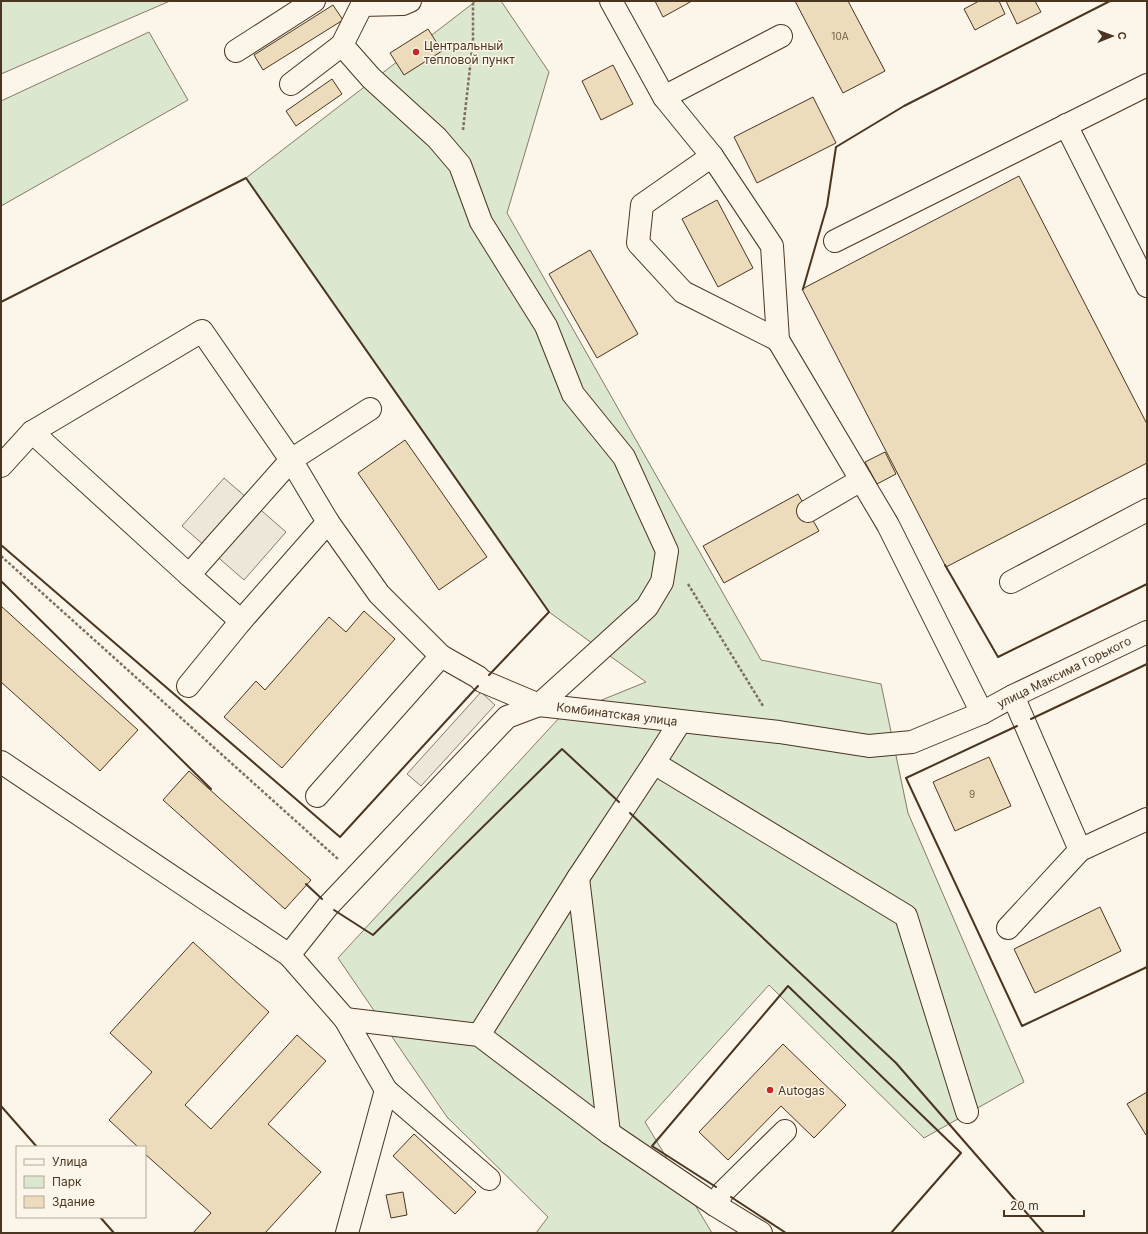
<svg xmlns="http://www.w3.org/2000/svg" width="1148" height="1234" viewBox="0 0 1148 1234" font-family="Inter,sans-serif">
<rect width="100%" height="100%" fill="#fbf6e9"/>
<g fill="#dce7d0" stroke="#887966">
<path d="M1,1H170L1,74Z"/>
<path d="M476,1H501L549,72L507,213L761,660L881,684L908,813L1024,1082L924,1138L769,985L645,1122L712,1233H536L548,1217L447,1117L338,958L560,717L646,682L549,612L246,178Z"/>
<path d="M149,32L188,100L1,206V101Z"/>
</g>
<g fill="#ede7d9" stroke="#887966">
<path d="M224,478L286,532L244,580L182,526Z"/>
<path d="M481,692L495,705L421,786L407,774Z"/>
</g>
<g fill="#ecdcbc" stroke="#4a3520">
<path d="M655,1H692L663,17Z"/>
<path d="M795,1H848L885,71L843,93Z"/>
<path d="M979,1H999L1005,14L975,30L964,9Z"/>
<path d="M1006,1H1035L1041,12L1017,24Z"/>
<path d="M333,5L343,20L263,70L254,55Z"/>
<path d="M428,29L442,51L404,75L390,53Z"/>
<path d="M613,65L633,104L601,120L582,81Z"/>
<path d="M332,79L342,94L296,126L286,111Z"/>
<path d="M813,97L836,143L757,183L734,137Z"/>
<path d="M1019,176L1147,424V463L946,567L802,289Z"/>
<path d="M717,200L753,268L718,287L682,219Z"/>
<path d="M590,250L638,334L597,358L549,274Z"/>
<path d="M405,440L487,557L439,590L358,473Z"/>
<path d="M885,452L896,474L877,484L865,462Z"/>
<path d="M798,494L819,531L724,583L703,546Z"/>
<path d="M1,606L138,730L100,771L1,682Z"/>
<path d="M364,611L395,639L282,768L224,717L256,681L265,690L329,617L346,632Z"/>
<path d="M989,757L1011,806L955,831L933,782Z"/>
<path d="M189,771L311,880L285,909L163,800Z"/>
<path d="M1100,907L1121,951L1035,993L1014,949Z"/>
<path d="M193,942L269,1012L185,1105L211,1129L297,1035L326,1061L268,1124L321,1172L265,1233H193L211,1213L145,1154V1147H138L109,1120L152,1072L110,1033Z"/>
<path d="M783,1044L846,1105L814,1138L781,1106L728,1160L699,1132Z"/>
<path d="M1147,1092V1134L1146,1135L1127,1104Z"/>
<path d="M414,1134L476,1192L455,1214L393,1156Z"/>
<path d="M403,1192L407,1215L391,1218L386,1195Z"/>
</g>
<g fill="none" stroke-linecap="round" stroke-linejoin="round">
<defs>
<g id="minor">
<path d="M611,1L664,97L712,156L772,246L778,340L888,525L982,713"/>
<path d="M362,5L403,4L410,1"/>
<path d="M236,51L314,1"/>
<path d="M291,84L342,45"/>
<path d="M664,97L781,36"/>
<path d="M1066,125L1147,286"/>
<path d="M712,156L642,205L638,243L683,292L778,340"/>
<path d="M835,241L1147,85"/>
<path d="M32,432L189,575"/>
<path d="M1,466L32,432L202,331L291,460L328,522"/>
<path d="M808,511L861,480"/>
<path d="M1011,582L1147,510"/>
<path d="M241,621L189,575L291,460L370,409"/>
<path d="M188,686L241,621L328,522L379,594L441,656L478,677L482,681L539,705L647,607L662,582L667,551L624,457L573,394L546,326L481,222L460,165L437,138L371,78L342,45L362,5"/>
<path d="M1013,696L1080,850"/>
<path d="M1,762L289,955L328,906L507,717L539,705L779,732L869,746L912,742L982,713L1013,696L1147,632"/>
<path d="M654,763L906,916L967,1112"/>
<path d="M317,796L441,656"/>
<path d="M578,878L609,1133"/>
<path d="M1008,928L1080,850L1147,819"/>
<path d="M289,955L345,1019L386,1090L347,1233"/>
<path d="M345,1019L479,1035L609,1133L715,1205L761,1233"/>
<path d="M479,1035L578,878L654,763L680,722"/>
<path d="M386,1090L489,1179"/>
<path d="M715,1205L723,1192L785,1131"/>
</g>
</defs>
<use href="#minor" stroke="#4a3520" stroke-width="24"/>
<g stroke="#7f6f5c" stroke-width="2.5" stroke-dasharray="3 2" stroke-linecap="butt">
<path d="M463,130L473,41V1"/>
<path d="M1,556L338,859"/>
<path d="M688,584L763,706"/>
</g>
<use href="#minor" stroke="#fbf6e9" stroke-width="22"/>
<g stroke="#4a3520" stroke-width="2">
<path d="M803,289L827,206L836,147L904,106L1110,1"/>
<path d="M1,302L246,178L549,612L489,675"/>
<path d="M1,545L340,837L478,686"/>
<path d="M945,565L998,657L1147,584"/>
<path d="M1,581L211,789"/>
<path d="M1031,719L1147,664"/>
<path d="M1017,726L906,778L1022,1026L1147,967"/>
<path d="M630,813L896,1063L1044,1233"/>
<path d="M306,884L322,899"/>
<path d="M334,910L373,935L562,749L619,802"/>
<path d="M1,1106L37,1147"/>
<path d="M716,1187L652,1146L788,986L961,1153L891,1233"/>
<path d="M731,1197L786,1233"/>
<path d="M100,1217L114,1233"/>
</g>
</g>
<g fill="#c62828" stroke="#fbf6e9" stroke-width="1.5">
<circle cx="416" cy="52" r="4"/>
<circle cx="770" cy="1090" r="4"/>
</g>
<g text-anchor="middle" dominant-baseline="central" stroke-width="3" stroke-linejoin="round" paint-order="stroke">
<g font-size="10" fill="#725f47">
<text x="840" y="36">10А</text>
<text x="972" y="794">9</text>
</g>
<g font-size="12" fill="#4a3520" stroke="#fbf6e9" text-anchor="start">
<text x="424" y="45">Центральный<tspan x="424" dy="14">тепловой пункт</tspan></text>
<text x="778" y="1090">Autogas</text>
</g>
<g font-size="12" fill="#4a3520" stroke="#fbf6e9">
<text transform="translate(1064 672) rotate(-26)">улица Максима Горького</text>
<text transform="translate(617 714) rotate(7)">Комбинатская улица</text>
</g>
</g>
<rect width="1148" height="1234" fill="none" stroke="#4a3520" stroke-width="4"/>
<rect x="16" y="1146" width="130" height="72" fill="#fbf6e9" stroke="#b4a999"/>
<rect x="24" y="1159" width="20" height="6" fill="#fbf6e9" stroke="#b4a999"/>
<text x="52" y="1166" font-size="12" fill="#4a3520">Улица</text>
<rect x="24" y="1176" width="20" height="12" fill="#dce7d0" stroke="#b4a999"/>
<text x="52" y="1186" font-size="12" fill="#4a3520">Парк</text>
<rect x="24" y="1196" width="20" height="12" fill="#ecdcbc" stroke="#b4a999"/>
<text x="52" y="1206" font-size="12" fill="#4a3520">Здание</text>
<g transform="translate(1112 36) rotate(89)" stroke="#fbf6e9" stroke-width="3" paint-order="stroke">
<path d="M0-3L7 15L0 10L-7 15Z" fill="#4a3520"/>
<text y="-6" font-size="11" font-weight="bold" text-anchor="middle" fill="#4a3520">С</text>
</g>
<path d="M1004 1210v6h80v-6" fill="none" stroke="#4a3520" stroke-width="2"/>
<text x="1010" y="1210" font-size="12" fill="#4a3520" stroke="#fbf6e9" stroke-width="3" paint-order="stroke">20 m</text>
</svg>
